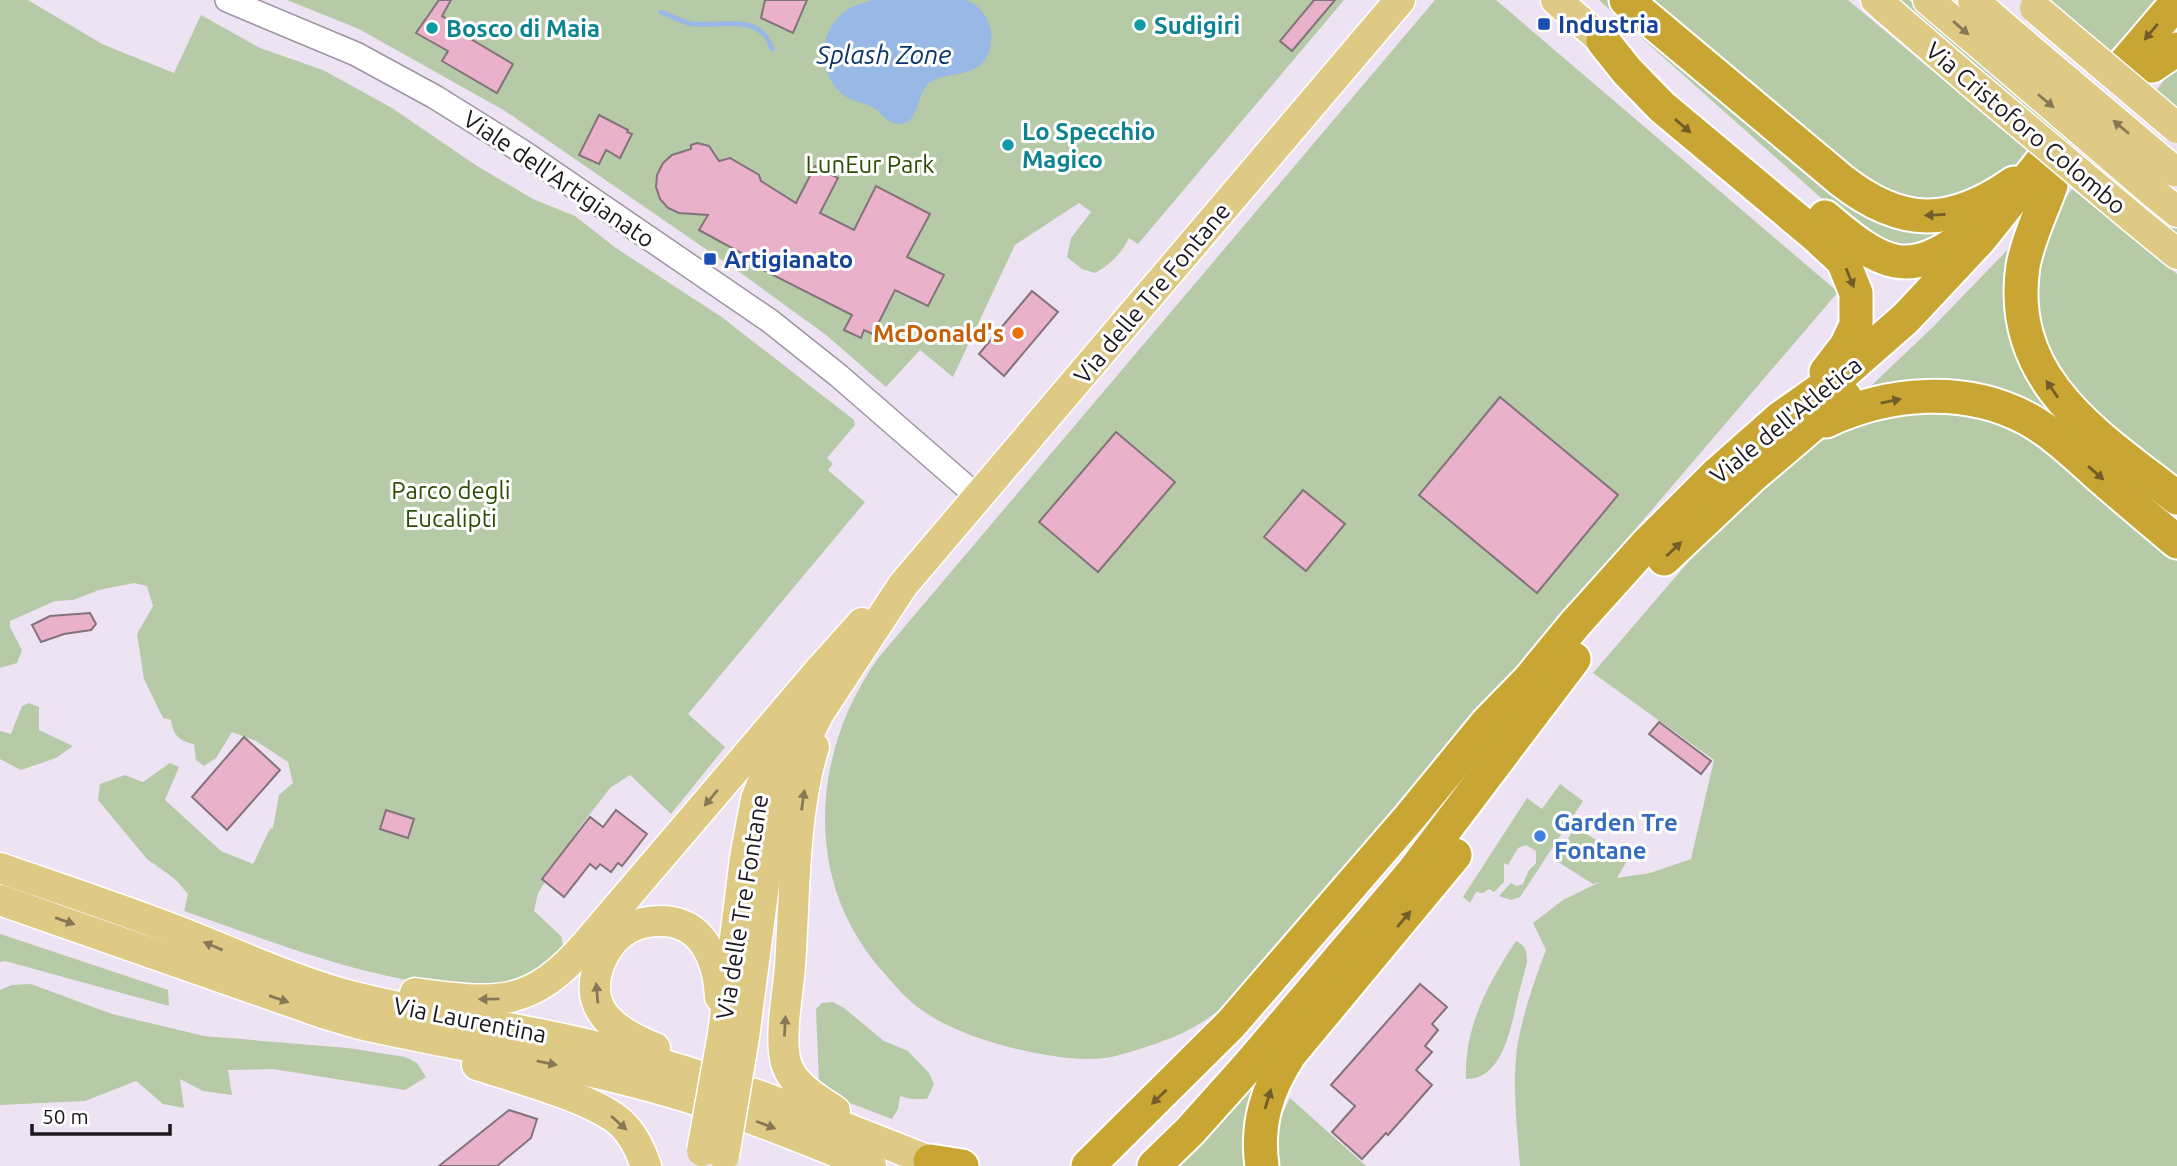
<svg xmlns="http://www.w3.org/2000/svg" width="2177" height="1166" viewBox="0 0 2177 1166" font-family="Ubuntu,sans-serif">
<rect width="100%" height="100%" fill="#eee3f2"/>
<g fill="#b6caa8">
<path d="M0,0H28L102,44L174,73L201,15L260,48L323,70L392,108L477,166L533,199L575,216L616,248L723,318L854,420L855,425L827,458L833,464L828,470L865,502L688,714L725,747L671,814L630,775L610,788L580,827L538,893L534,911L561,936L564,949C552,958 534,977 521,982C515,985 506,984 500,985C403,996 275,942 184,911L188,894L175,879L147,859L98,800L100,784L125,775L143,782L170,763L179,767L165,800L221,851L253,864L270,829L273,828L279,795L293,783L288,762L256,741L232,732L216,758L204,766L196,760L194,744C179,741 173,735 171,720L163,718L144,679L137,634L153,606L147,586L134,583L99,590L73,600L55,601L10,621V627L22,650L17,663L0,668Z"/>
<path d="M287,0H1344L1138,244L1129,238C1121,254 1110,265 1095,273L1082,269L1067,257L1071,238L1091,212L1079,203L1015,245L953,377L920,350L886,387L826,335L745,276L505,111L359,29Z"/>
<path d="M1435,0H1496L1838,292L1237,995C1203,1026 1179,1037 1136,1050C1126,1053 1115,1057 1105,1058C1083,1061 1058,1057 1036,1053C999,1046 955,1033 923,1011C908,1001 896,987 885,974C802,884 810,753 879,657Z"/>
<path d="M1599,0H1613L1829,185L1951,222L1935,244L1900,250L1857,230Z"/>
<path d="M1640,0H1848L2027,150L2014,167L1974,199L1890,200Z"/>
<path d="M1890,0H1909L2177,228V240Z"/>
<path d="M2048,0H2160L2110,51Z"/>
<path d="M2177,68V111L2155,92L2168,75Z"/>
<path d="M2072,189L2177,274V486L2097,420L2044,355L2032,279L2051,220Z"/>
<path d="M2018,239L2062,422L2036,414L1855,401L1932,328Z"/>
<path d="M1919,408L1987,420L2036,442L2177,561V1166H1520C1517,1127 1512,1087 1517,1048C1522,1016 1535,979 1546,950L1533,923L1563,900L1600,882L1593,884L1555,860L1575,827L1628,859L1617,878L1650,873L1691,859L1714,760L1593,673L1744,497L1811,441L1857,417Z"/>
<path d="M29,703L39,707V730L73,746L56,758L21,770L0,759V731L11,734L22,706Z"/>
<path d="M1560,784L1583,801L1520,897L1511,900L1499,896L1511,883L1517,886L1523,884L1529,870L1536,863V851L1526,845L1518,848L1508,865L1504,863V882L1494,892L1489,889L1483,893L1476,892L1470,903L1463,897L1527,798L1542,809Z"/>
<path d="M0,934L168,990L169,1006L5,961L0,962Z"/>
<path d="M1516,941C1526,946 1527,951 1527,962C1524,975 1520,988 1517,1001C1511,1028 1502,1080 1466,1079C1464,1028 1488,983 1516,941Z"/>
<path d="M31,984L112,1014L204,1036L348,1048L405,1057L417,1063L426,1077L405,1090L273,1069L228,1070L232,1095L203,1091L180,1079L184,1108L163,1104L136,1081L85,1101L0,1105V990L12,985Z"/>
<path d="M833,1002L844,1008L884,1041L908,1051L929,1073L934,1084L927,1099H911L900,1096L898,1109L892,1119L834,1097L819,1082L816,1009L822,1003Z"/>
<path d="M1258,1071L1246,1121V1166H1174Z"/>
<path d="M1290,1098L1366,1166H1277V1125Z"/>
</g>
<path fill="#98b9e5" d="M872,0H967C986,10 995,27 990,48C984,75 959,72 939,78C913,84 923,122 901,124C888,125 883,114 874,108C863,102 850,101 841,93C816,70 819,28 847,10C854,5 864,3 872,0Z"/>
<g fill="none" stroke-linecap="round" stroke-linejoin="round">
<path stroke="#98b9e5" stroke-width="5" d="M661,12C671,16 682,22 693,24C720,27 761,12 772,49"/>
</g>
<g fill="#eab2ca" stroke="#83737a" stroke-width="2">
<path d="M439,0H451L442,16L472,33L469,38L513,64L497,93L442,61L448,51L416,33Z"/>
<path d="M765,0H807L793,33L761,18Z"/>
<path d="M1314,0H1335L1292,51L1280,41Z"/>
<path d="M599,115L628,130L627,132L632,134L620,158L606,150L599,164L579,155Z"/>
<path d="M697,143L709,146L719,161L730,158L759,175L761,181L796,203L815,166L838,178L820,213L854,230L876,186L930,214L907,257L944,275L928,306L895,290L873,334L864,330L861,338L844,330L852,315L763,270L765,266L699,230L708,215L679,213L668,208L660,199L656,187L657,175L663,163L672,155L691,149V145Z"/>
<path d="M1032,291L1058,312L1004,376L979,354Z"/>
<path d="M1500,397L1618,495L1537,593L1419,495Z"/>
<path d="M1116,432L1175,482L1098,572L1039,522Z"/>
<path d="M1303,490L1345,524L1306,571L1264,537Z"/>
<path d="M90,613L96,624L91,630L64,634L41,642L32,625L50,616Z"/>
<path d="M1659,722L1711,761L1701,774L1649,734Z"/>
<path d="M244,737L280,770L227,830L192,797Z"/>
<path d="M386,810L414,819L408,838L380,829Z"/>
<path d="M616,810L647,834L622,866L618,863L611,872L600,864L596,869L590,864L564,897L542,879L590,817L603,827Z"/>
<path d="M1420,984L1447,1007L1432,1024L1438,1030L1425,1046L1432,1052L1416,1070L1432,1085L1388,1135L1386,1133L1362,1159L1332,1132L1355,1106L1331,1085Z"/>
<path d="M509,1110L537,1119L531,1138L497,1166H439Z"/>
</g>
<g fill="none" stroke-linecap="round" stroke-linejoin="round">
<path stroke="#cec4d2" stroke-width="33" stroke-dasharray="33 17" stroke-linecap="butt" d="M2060,175L2143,78"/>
<defs>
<path id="minor" d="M227,0L356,54L435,97L523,152L770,321L839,376L978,497"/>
<g id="major">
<path d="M1556,0L1603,41"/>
<path d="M1876,0L1971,82"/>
<path d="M1928,0L1994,56"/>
<path d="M1973,0L2013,35"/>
<path d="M2154,193L2177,212"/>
<path d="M2133,218L2177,254"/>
<path d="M814,747C793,813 795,896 790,966C788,994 779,1036 786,1063C793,1086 816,1098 835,1111"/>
<path d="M0,868C60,889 121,909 180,932C234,953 287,978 343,994C428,1017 516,1026 602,1048C719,1077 830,1121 942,1166"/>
<path d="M0,900L323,1013L360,1024C458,1046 559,1061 656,1088C729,1108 801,1137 871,1166"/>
<path d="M415,993C497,1004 530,1009 587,943L819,671"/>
<path d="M723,1034L745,858L756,799L778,745L819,671L862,623"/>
<path d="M744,1037L772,824L787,777L819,713L903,585L1400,0"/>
<path d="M655,1048C615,1032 580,1009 601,960C607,947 616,935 629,928C639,923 650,921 661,921C703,921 718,960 720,997"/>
<path d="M477,1065C514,1077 596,1099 622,1124C633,1135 641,1151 646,1166"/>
</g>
<g id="highway">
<path d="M1626,0L1841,180C1902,228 1951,227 2014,183"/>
<path d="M1603,41L1627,71L1662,107L1814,234L1843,261L1856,293V325L1846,346L1826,372"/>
<path d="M2126,62L2177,2"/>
<path d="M2152,66L2177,49"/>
<path d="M2051,185C2042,211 2028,238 2023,266C2006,381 2098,436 2177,498"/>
<path d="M1825,217C1882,265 1907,282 1972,231"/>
<path d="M1826,421C1888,392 1965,385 2028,419C2053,433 2074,453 2095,472C2122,496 2150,519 2177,542"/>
<path d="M1664,559L1751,477L1845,397"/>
<path d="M930,1161L962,1166"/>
<path d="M1088,1166L1231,1024L1410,817L1487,723L1529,680L1575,624L1646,545L1718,473L1779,419L1840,376L1906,318L1980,239L2043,160"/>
<path d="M1154,1166L1190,1131L1250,1064L1413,872L1574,659"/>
<path d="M1262,1166C1256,1124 1267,1089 1290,1054L1455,855"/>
</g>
</defs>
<use href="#minor" stroke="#9e94a2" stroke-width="26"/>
<use href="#major" stroke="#fff" stroke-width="33"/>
<use href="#highway" stroke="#fff" stroke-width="37"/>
<use href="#minor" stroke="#fff" stroke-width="23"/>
<use href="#major" stroke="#dfca85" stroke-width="30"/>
<use href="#highway" stroke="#c9a634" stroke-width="33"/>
<defs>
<g id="major-bridge">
<path d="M2035,8L2177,128"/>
<path d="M2013,35L2174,171"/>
<path d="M1994,56L2154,193"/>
<path d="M1971,82L2133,218"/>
<path d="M702,1151L723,1034"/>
<path d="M724,1156L744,1037"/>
</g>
</defs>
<use href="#major-bridge" stroke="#fff" stroke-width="33" stroke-linecap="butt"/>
<use href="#major-bridge" stroke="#dfca85" stroke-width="30"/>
</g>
<defs><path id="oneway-solid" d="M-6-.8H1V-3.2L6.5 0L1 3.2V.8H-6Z" transform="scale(1.75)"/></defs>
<g fill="#877956">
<use href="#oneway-solid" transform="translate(1961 28) rotate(41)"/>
<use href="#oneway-solid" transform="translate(2046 101) rotate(40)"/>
<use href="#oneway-solid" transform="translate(2121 127) rotate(-140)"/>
<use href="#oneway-solid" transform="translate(711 798) rotate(130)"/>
<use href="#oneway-solid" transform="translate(803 800) rotate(-82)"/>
<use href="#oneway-solid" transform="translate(65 921) rotate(19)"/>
<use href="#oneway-solid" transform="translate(213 946) rotate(-157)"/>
<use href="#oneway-solid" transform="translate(597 993) rotate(-95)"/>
<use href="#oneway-solid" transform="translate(279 999) rotate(19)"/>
<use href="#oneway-solid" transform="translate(489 999) rotate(179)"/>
<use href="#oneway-solid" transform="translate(785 1026) rotate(-87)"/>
<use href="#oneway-solid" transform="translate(547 1063) rotate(12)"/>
<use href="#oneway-solid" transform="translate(619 1123) rotate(42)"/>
<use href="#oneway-solid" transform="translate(766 1125) rotate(21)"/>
</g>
<g fill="#725e28">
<use href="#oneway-solid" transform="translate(2151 32) rotate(130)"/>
<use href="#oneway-solid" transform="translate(1683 126) rotate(41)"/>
<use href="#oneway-solid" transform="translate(1935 215) rotate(177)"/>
<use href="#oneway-solid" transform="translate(1850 278) rotate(68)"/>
<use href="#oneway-solid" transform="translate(2052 389) rotate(-125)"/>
<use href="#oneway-solid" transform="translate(1891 401) rotate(-11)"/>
<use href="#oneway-solid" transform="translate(2096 473) rotate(41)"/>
<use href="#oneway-solid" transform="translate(1674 549) rotate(-44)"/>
<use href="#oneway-solid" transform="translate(1404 919) rotate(-50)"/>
<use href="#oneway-solid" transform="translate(1159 1097) rotate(136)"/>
<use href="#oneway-solid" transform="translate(1268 1099) rotate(-73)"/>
</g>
<g fill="#1a4fb4" stroke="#fff" stroke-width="2.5">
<rect x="1537" y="17" width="14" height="14" rx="3.5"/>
<rect x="703" y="252" width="14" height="14" rx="3.5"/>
</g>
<g fill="#0f9aa8" stroke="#fff" stroke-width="2.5">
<circle cx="1140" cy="25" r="7"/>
<circle cx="432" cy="28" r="7"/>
<circle cx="1008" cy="145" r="7"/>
</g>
<circle fill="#e8710a" stroke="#fff" stroke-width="2.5" cx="1018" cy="333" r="7"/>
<circle fill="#3f7fe0" stroke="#fff" stroke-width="2.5" cx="1540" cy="836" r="7"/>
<g text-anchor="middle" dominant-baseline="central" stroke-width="6" stroke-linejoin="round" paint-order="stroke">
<g font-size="24" font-weight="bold" fill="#164399" stroke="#fff" text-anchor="start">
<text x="1558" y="24">Industria</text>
<text x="724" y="259">Artigianato</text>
</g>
<g font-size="24" font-weight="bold" fill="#0d838f" stroke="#fff" text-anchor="start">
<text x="1154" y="25">Sudigiri</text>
<text x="446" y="28">Bosco di Maia</text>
<text x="1022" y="131">Lo Specchio<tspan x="1022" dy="28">Magico</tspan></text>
</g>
<g font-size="24" fill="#1b171c" stroke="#fff">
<text transform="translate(2026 128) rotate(40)">Via Cristoforo Colombo</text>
<text transform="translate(559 179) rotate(34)">Viale dell'Artigianato</text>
<text transform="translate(1152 293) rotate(-50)">Via delle Tre Fontane</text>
<text transform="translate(1786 420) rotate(-39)">Viale dell'Atletica</text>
<text transform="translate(742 907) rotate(-81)">Via delle Tre Fontane</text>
<text transform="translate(470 1020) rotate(11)">Via Laurentina</text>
</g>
<g font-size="24" fill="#2c4c02" stroke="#fff">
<text x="870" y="164">LunEur Park</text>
<text x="451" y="490">Parco degli<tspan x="451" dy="28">Eucalipti</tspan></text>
</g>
<g font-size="24" font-weight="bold" fill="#c56008" stroke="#fff" text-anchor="end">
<text x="1004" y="333">McDonald's</text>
</g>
<g font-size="24" font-weight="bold" fill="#366cbe" stroke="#fff" text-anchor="start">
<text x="1554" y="822">Garden Tre<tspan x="1554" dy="28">Fontane</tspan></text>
</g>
<g font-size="26" font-style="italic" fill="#09356a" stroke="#fff">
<text x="884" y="54">Splash Zone</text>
</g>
</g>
<path d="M32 1124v10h138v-10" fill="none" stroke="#1b171c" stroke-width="3.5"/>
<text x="42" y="1124" font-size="21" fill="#1b171c" stroke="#ffffff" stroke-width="5" paint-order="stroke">50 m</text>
</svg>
